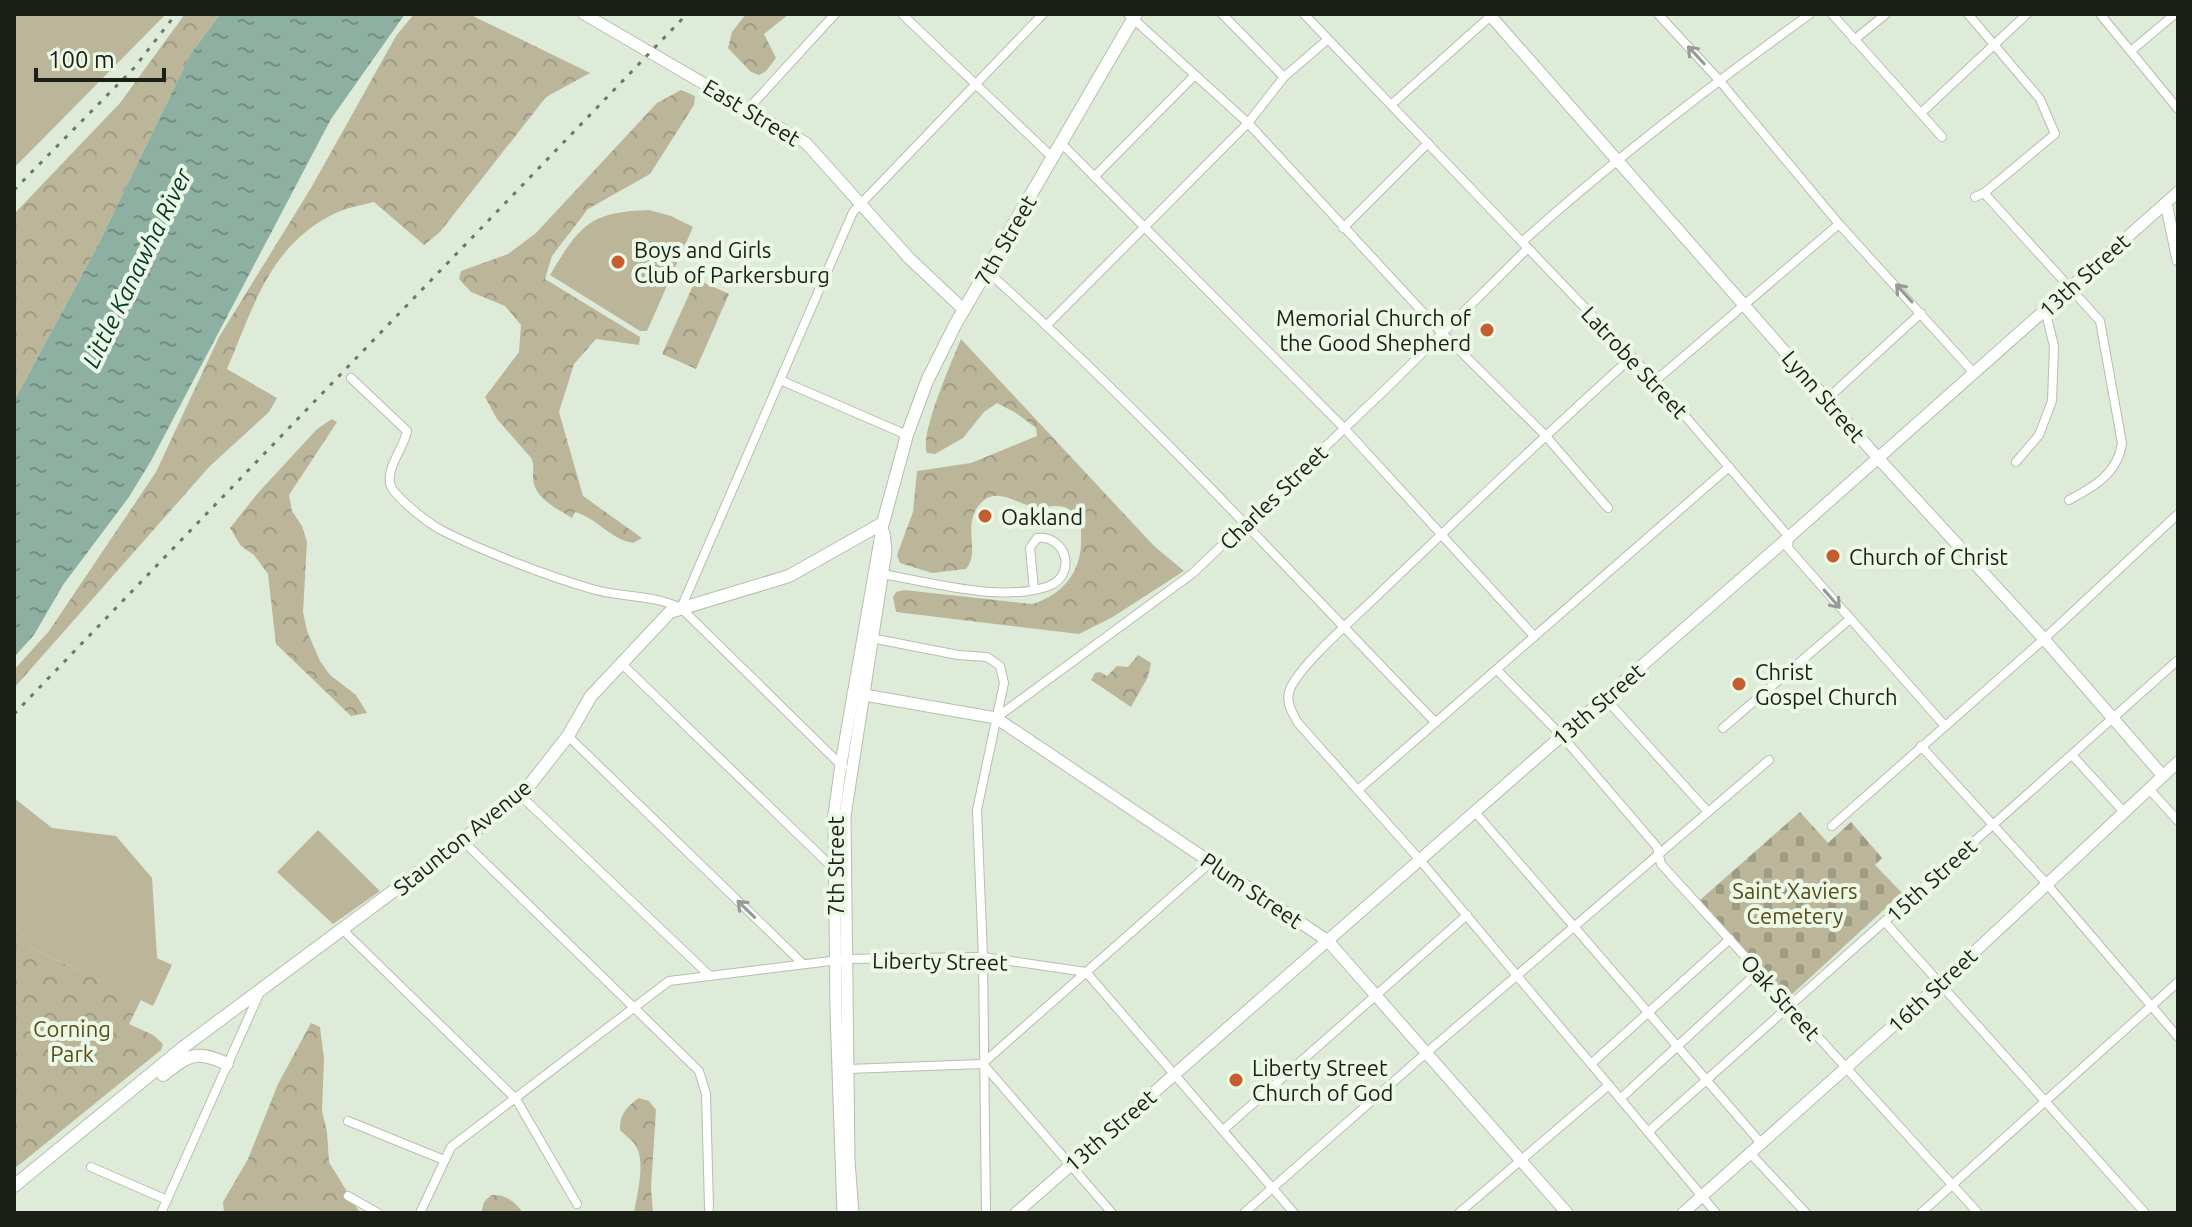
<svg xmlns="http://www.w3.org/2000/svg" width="2192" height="1227" viewBox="0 0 2192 1227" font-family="Ubuntu,sans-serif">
<defs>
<pattern id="forest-crowns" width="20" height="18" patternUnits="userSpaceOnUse" patternTransform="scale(2)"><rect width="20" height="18" fill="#bbb59a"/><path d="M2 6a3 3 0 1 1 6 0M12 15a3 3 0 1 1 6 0" fill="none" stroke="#a09b84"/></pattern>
<pattern id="cemetery-stones" width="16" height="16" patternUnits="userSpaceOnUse" patternTransform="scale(2)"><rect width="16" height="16" fill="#bbb59a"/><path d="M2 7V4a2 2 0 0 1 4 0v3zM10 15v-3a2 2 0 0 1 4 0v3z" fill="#a09b84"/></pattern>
<pattern id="water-ripples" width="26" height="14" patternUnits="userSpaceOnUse" patternTransform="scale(2)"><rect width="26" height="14" fill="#8eb0a3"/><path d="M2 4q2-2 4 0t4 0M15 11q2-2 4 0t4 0" fill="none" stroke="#738f84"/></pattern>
</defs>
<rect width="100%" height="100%" fill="#dfebd9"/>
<g fill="#bbb59a">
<path d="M14,14H166L14,168Z"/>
<path d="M649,210L671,216L693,227L647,331H640L550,275C580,225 589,212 649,210Z"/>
<path d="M14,798L52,828L116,836L152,878L157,958L172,965L153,1006L32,948L14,926Z"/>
<path d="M318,830L380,891L333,924L277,872Z"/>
</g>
<g fill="url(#forest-crowns)">
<path d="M185,14H220L190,55L97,247L14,401V214L120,103Z"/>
<path d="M414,14H473L475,17L590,73L546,97L440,232L424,245L374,202C362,205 349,207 338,212C270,243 254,306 227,369L277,398L269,412L209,467L14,688V670L49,631L156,472L219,337L311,188L396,36Z"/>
<path d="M746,14H789L764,34L776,58L766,71L759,75L751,72L728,48L732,32Z"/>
<path d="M681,90L695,96L694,105L650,174L588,209L552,256L545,279L640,337L639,345L596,339L574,364L559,412L583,496L642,538L633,543C610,539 597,518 575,512L572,518C558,509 539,501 534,484C531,474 536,468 531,458L497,419L485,397L519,352L521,325L505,306L471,292L459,279L461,271L508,254L536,233L657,103Z"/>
<path d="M696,279L729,294L696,369L662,354Z"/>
<path d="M961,339L1154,546L1184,571L1111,618L1079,634L896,612L893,597L896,592L904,590L1032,604C1064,595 1083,570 1081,536C1081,528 1082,520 1075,514C1062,501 1050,508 1035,507C1018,505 999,487 983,501C959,523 982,550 966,569L932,573L900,563L897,555L913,512L917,471L971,463L1037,436L1036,428L1016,413L997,403L984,412L963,438L935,454L927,453C919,435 952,361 961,339Z"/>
<path d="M332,419L337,422L289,495L292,511L302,526L307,542L303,612L307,631L320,661L330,675L356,695L367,713L351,716L276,644L268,574L254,555L241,546L230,528L258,493L317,429Z"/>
<path d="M1138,655L1151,663L1148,677L1131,707L1091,680L1095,673L1100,672L1107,676L1117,666L1128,667Z"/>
<path d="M14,926L32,948L141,1000L129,1024L153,1035L163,1044L161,1050L14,1169Z"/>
<path d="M311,1023L320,1027L324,1059L322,1111L327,1132L329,1162L360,1213H224L223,1202L248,1159L278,1084Z"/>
<path d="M639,1098L649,1101L656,1110L651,1188L653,1213H634C637,1194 647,1160 634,1143C631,1139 624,1135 620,1130C619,1115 627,1106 639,1098Z"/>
<path d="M491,1195C505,1194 515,1201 523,1213H481L484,1202Z"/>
</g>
<path fill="url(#cemetery-stones)" d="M1800,812L1828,843L1851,822L1882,858L1875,865L1902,893L1788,998L1700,900Z"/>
<path fill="url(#water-ripples)" d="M220,14H405L331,119L151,461L129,497L63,585L34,635L14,657V401L97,247L190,55Z"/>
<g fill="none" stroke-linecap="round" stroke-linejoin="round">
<defs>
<g id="street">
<path d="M902,14L1052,157"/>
<path d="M1128,14L1248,123L1442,333L1545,435L1608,508"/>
<path d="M1222,14L1284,77"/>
<path d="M1304,14L1655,381L1789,537L1788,548L1945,726"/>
<path d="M1658,14L1719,80L1839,224L1974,373"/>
<path d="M1832,14L1942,137"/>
<path d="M1968,14L2040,99L2055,134L1984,193L1975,197"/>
<path d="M2100,14L2178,109"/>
<path d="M1854,40L1886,14"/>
<path d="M2131,51L2175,14"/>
<path d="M1391,105L1493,14"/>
<path d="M749,108L835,14"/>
<path d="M1922,112L2027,14"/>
<path d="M1060,142L1345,429L1534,636"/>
<path d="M1095,176L1195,75"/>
<path d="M1984,193L2100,321L2122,443C2118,473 2094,487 2069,500"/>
<path d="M1343,228L1428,143"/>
<path d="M1522,242C1613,160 1710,86 1810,14"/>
<path d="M988,272C1145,413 1288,570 1435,722"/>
<path d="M1047,325L1248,123L1284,77L1327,40"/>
<path d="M1632,357C1547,433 1465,512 1382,591C1360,613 1301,663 1290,689C1285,702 1292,712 1298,723L1420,860L1716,1213"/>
<path d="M351,378L407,431C404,448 387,466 390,483C392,496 431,525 443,531C485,552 547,576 592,589C622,598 652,594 681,608L843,767"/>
<path d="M780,380L907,435"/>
<path d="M1655,381L1839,224"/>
<path d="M1827,399L1921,313"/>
<path d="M2016,462L2039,435L2052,401L2054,346L2045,310"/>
<path d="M882,574C930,582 1003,603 1049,586C1077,575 1067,535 1037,538L1030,548L1034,590"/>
<path d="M681,608L853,212L1043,14"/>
<path d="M871,638L958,655L987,657L1000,666L1004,683L977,810L983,957L986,1213"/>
<path d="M621,663L834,869"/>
<path d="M1497,670L1562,736L1657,847L1661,864L1978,1213"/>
<path d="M1605,698L1708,812"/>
<path d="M996,718L1193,573L1392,383L1528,248"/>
<path d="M1723,728L1850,619"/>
<path d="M568,736L802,963"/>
<path d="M1921,746L2046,883L2178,1037"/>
<path d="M2072,755L2124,812"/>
<path d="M2149,789L2178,821"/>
<path d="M1358,790L1729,467"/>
<path d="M521,796L710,976"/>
<path d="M1475,812L1760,1142"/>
<path d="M1832,826L2044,639L2178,514"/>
<path d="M463,841L699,1071L706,1094L709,1208"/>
<path d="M1885,922L2145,1213"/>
<path d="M343,930L516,1099L577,1204"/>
<path d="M982,1064L1211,862"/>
<path d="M983,1064L1112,1213"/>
<path d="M1591,1064L1730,939"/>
<path d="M848,1069L982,1064"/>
<path d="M1620,1099L1758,972"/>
<path d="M348,1121L444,1160"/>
<path d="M1223,1130L1467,915"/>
<path d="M1648,1132L2178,660"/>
<path d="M1749,1152L1806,1213"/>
<path d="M91,1167L167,1200"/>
<path d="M348,1196L378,1213"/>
<path d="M161,1213L260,992"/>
<path d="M420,1213L451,1147L669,981L847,959L983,957L1086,972L1294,1213"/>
<path d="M1244,1213L1425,1054L1769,760"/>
<path d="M1459,1213L1609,1085"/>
<path d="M1921,1213L2178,982"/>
</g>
<g id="secondary">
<path d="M584,14L806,143L909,258L963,309"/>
<path d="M1489,14L1878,458L2044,639L2163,776"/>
<path d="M2166,203L2178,260"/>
<path d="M853,693L996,718L1328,941L1567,1213"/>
<path d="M843,1213L836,1012L834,815L841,764L883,523"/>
<path d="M853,1213L849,1161L845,816L886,551L884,533"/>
<path d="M1016,1213L1789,537L2178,192"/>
<path d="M1683,1213L1940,984L2178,762"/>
</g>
<g id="primary">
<path d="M163,1075C189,1055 196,1049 227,1064"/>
<path d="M14,1186L185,1046L521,796L568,736L591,696L670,612L789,576L883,523L907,435L927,381L955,325L1136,14"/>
</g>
</defs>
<use href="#street" stroke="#b4bfad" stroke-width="10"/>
<use href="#secondary" stroke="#b4bfad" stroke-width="13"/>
<use href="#primary" stroke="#b4bfad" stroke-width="14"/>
<use href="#street" stroke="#fff" stroke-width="8"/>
<use href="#secondary" stroke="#fff" stroke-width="11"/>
<use href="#primary" stroke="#fff" stroke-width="12"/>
<g stroke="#6e766a" stroke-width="3" stroke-dasharray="4 8" stroke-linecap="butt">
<path d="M14,190L134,68L176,14"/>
<path d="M14,714L687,14"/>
</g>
</g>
<defs><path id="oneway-shaft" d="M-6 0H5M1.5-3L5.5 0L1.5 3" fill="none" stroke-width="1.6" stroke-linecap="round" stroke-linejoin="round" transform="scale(2)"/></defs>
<g stroke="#989a97">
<use href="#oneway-shaft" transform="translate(1696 55) rotate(-133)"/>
<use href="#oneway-shaft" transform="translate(1904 293) rotate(-132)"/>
<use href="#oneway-shaft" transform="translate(1832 599) rotate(49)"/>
<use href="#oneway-shaft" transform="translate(746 909) rotate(-136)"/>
</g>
<g fill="#c45e2f" stroke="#ecf8e6" stroke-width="3">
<circle cx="618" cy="262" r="8"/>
<circle cx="1487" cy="330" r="8"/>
<circle cx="985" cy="516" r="8"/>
<circle cx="1833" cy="556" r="8"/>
<circle cx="1739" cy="684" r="8"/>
<circle cx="1236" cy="1080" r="8"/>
</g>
<g text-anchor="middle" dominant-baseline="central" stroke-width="8" stroke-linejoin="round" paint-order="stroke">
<g font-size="22" fill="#1b1f18" stroke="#ecf8e6">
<text transform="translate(752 112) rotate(31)">East Street</text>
<text transform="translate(1005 240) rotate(-60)">7th Street</text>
<text transform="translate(2084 275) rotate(-42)">13th Street</text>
<text transform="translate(1635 362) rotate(47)">Latrobe Street</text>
<text transform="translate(1824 396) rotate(49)">Lynn Street</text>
<text transform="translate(1273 497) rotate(-44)">Charles Street</text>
<text transform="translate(1598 704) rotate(-41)">13th Street</text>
<text transform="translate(462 837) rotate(-39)">Staunton Avenue</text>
<text transform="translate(835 866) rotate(-90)">7th Street</text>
<text transform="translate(1931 880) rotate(-42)">15th Street</text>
<text transform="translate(1252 890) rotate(34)">Plum Street</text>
<text transform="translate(940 961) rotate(1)">Liberty Street</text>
<text transform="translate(1932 990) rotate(-43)">16th Street</text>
<text transform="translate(1781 997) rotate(48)">Oak Street</text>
<text transform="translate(1110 1130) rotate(-41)">13th Street</text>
</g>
<g font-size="22" fill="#1b1f18" stroke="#ecf8e6" text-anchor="start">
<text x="634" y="249">Boys and Girls<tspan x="634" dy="25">Club of Parkersburg</tspan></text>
<text x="1471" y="317" text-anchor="end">Memorial Church of<tspan x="1471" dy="25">the Good Shepherd</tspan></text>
<text x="1001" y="516">Oakland</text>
<text x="1849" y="556">Church of Christ</text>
<text x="1755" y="671">Christ<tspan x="1755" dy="25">Gospel Church</tspan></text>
<text x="1252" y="1067">Liberty Street<tspan x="1252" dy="25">Church of God</tspan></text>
</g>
<g font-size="22" fill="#574d19" stroke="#ecf8e6">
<text x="1795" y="890">Saint Xaviers<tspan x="1795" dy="25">Cemetery</tspan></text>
<text x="72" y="1028">Corning<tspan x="72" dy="25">Park</tspan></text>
</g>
<g font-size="24" font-style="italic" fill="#04372a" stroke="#ecf8e6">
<text transform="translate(137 268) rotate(-64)">Little Kanawha River</text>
</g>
</g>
<rect width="2192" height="1227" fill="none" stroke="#1b1f18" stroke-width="32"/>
<path d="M36 68v12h128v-12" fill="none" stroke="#1b1f18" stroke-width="4"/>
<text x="48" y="68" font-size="24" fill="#1b1f18" stroke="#ecf8e6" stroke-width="6" paint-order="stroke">100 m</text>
</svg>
